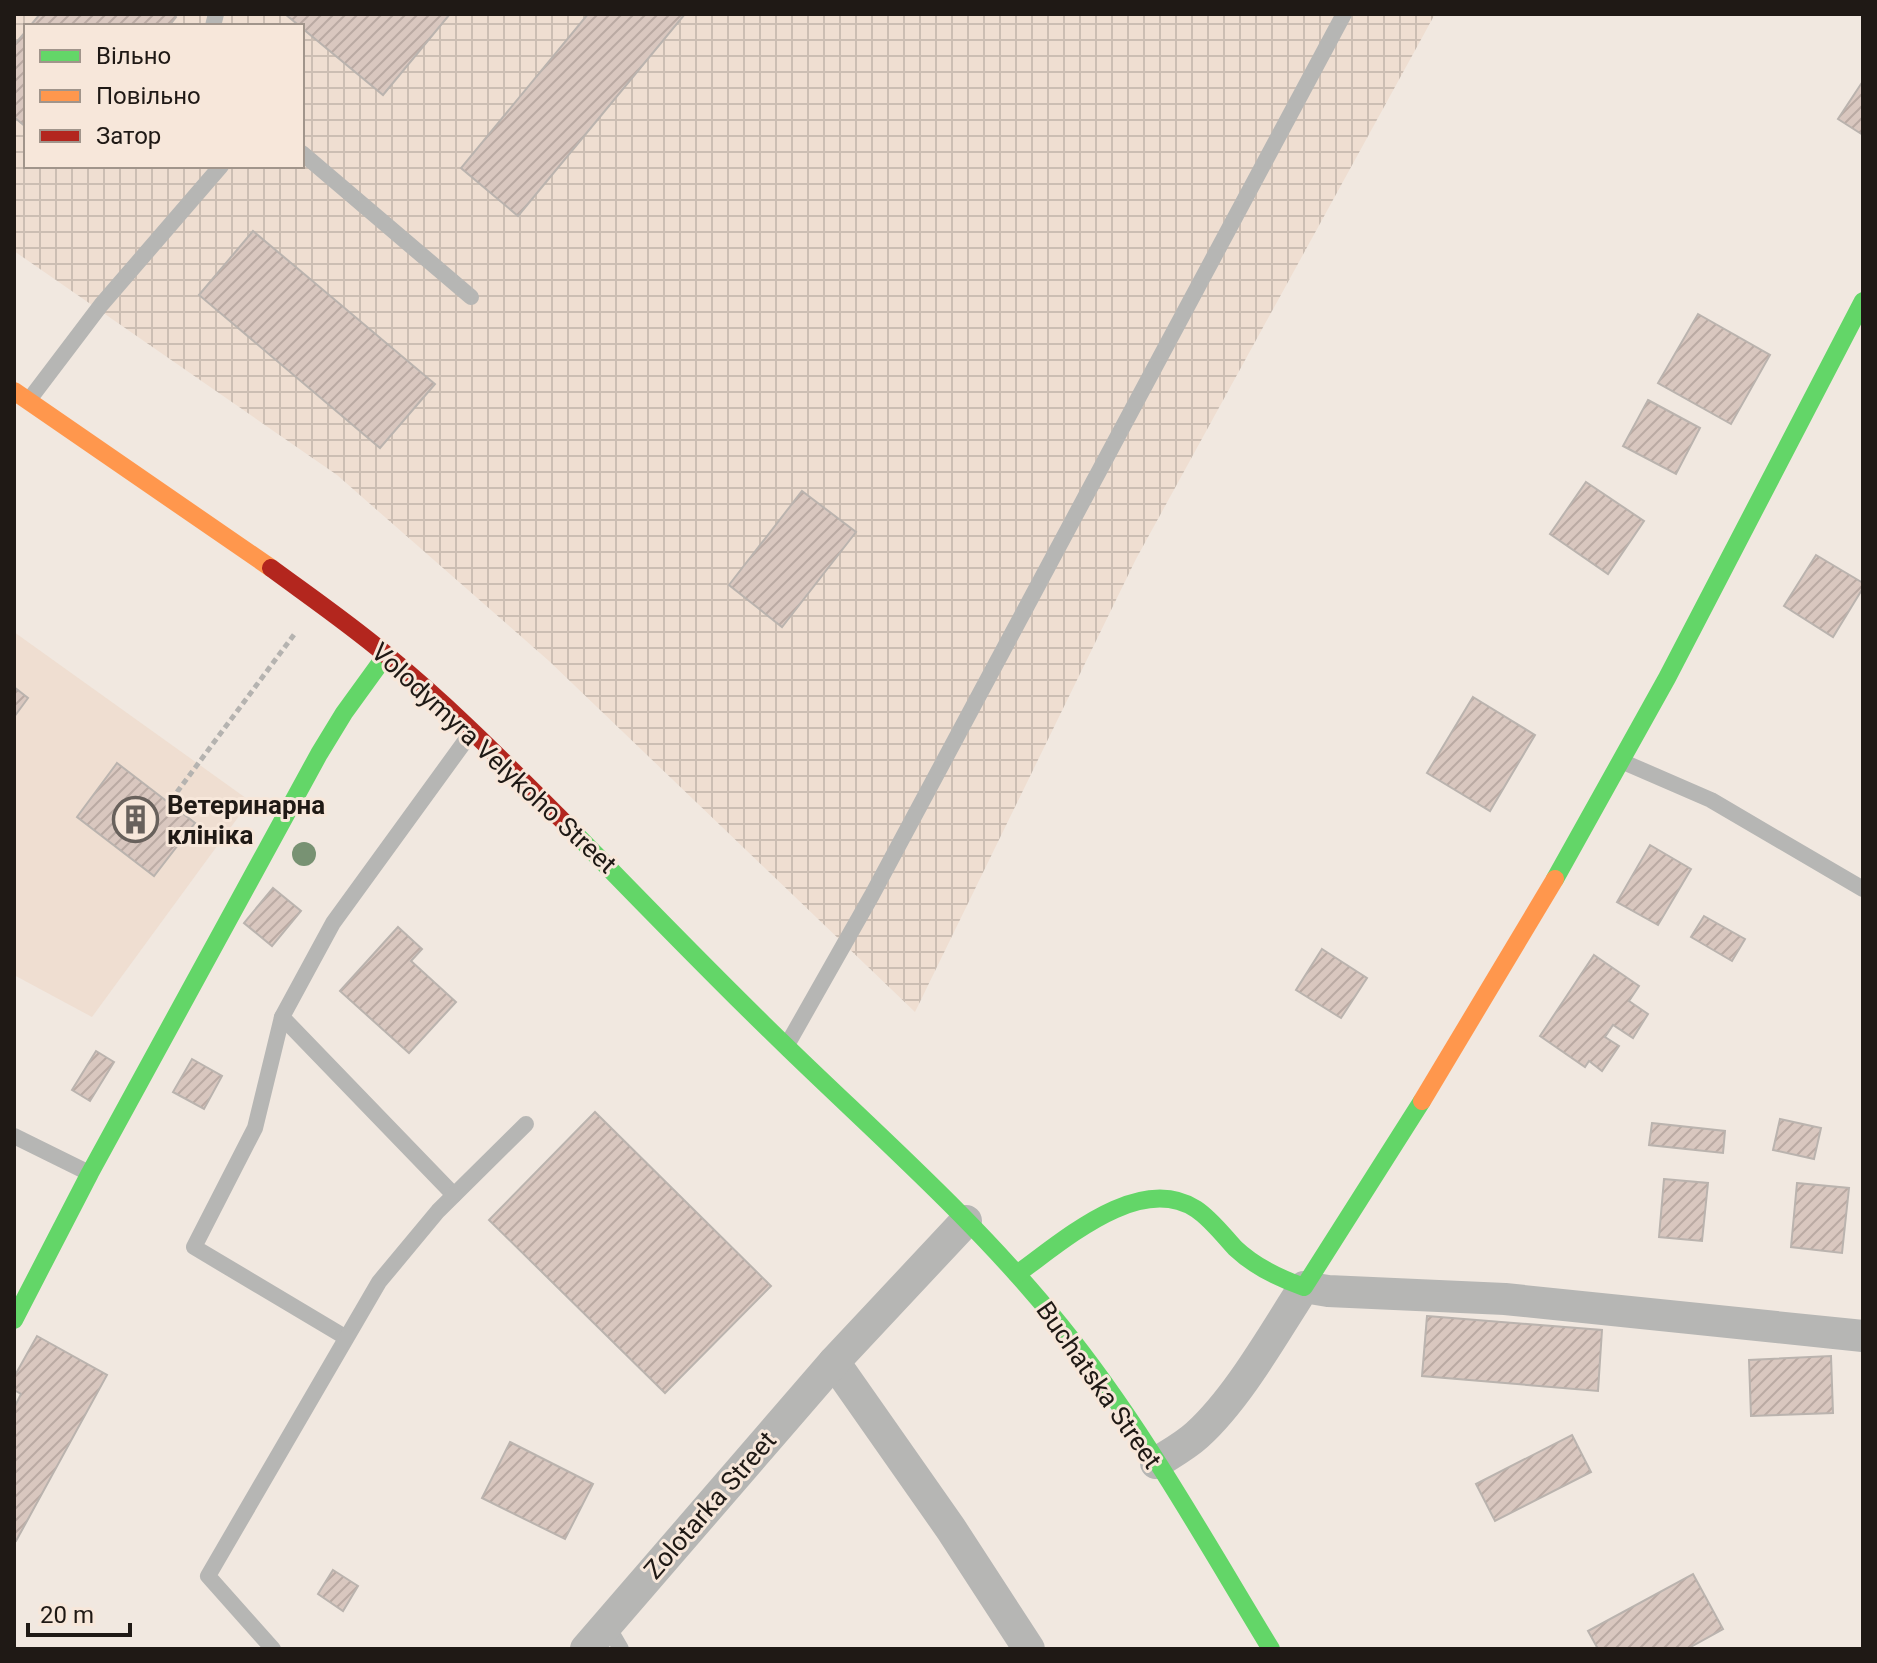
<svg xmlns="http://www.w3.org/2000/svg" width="1877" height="1663" viewBox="0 0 1877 1663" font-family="Roboto,sans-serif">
<defs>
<pattern id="industrial-grid" width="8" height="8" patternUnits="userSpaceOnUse" patternTransform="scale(2)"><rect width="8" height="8" fill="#efded1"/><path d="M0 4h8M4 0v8" fill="none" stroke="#ccbeb3"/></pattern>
<pattern id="building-hatch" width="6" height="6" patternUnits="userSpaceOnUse" patternTransform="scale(2)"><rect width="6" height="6" fill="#d9c7bf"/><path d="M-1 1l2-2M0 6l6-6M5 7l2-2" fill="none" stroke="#baaaa3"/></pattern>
</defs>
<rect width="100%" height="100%" fill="#f1e8e0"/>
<path fill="#efded1" d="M14,632L250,801L92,1017L14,975Z"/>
<path fill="url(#industrial-grid)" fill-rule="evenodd" d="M14,14H1435L1136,559L915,1012L549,661L337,475L14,251ZM26,26H302V166H26Z"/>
<g fill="url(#building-hatch)" stroke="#bab3ae" stroke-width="2">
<path d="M40,14H173L176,17L169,26H30Z"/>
<path d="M285,14H450L383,95Z"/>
<path d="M588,14H685L518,216L461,168Z"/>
<path d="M26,31V127L14,117V45Z"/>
<path d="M1863,81V135L1838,119Z"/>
<path d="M253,231L435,384L380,448L199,295Z"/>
<path d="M1698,314L1770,355L1731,424L1658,383Z"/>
<path d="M1648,400L1700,428L1676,474L1623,446Z"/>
<path d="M1586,482L1644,521L1608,574L1550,534Z"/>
<path d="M802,491L856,532L782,627L729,585Z"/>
<path d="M1816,555L1863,583V588L1833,637L1784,606Z"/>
<path d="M14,687L28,698L14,717Z"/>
<path d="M1473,697L1535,735L1490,811L1427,773Z"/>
<path d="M117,763L195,823L154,876L77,817Z"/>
<path d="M1650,845L1691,869L1658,925L1617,902Z"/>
<path d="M273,888L301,911L272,946L244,923Z"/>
<path d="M1704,916L1745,939L1732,961L1691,937Z"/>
<path d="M398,927L422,949L411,961L456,1002L409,1053L340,991Z"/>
<path d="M1322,949L1367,978L1341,1018L1296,990Z"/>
<path d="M1594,955L1639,986L1629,1001L1648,1014L1633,1038L1613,1025L1605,1037L1619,1046L1602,1071L1589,1061L1585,1067L1540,1036Z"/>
<path d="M96,1051L114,1062L90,1101L72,1090Z"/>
<path d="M192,1059L222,1076L204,1109L173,1092Z"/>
<path d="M595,1112L771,1286L665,1393L489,1220Z"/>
<path d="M1780,1119L1821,1128L1814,1159L1773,1150Z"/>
<path d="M1652,1123L1725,1131L1723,1153L1649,1145Z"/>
<path d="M1664,1179L1708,1183L1702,1241L1659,1237Z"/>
<path d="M1797,1183L1849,1188L1842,1253L1791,1247Z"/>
<path d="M1427,1316L1602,1330L1598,1391L1422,1376Z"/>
<path d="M37,1336L107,1375L16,1541L14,1540V1408L21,1394L14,1390V1377Z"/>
<path d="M1831,1356L1833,1413L1751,1416L1749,1360Z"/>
<path d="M1572,1435L1591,1472L1495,1521L1476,1484Z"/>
<path d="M510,1442L593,1484L565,1539L482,1498Z"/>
<path d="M333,1570L358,1586L343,1611L318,1594Z"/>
<path d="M1693,1574L1723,1629L1687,1649H1598L1588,1631Z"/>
</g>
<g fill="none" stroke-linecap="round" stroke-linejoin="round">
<path stroke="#b5b3b0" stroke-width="5" stroke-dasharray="6 4" stroke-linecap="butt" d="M177,792L296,632"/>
<g stroke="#b6b6b4" stroke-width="16">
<path d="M213,26L216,14"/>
<path d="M302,153L471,297"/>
<path d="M29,400L101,305L221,166"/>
<path d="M1621,761L1711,800L1863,889"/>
<path d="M282,1017L255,1128L194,1247L345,1337"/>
<path d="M787,1045L872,895L1344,14"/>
<path d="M14,1136L89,1173"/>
<path d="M454,1195L282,1017L333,923L471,733"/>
<path d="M607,1625L621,1649"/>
<path d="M273,1649L208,1576L379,1282L438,1211L526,1124"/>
</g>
<g stroke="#b6b6b4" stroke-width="32">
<path d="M834,1362L951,1529L1029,1649"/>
<path d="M1156,1463C1170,1454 1185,1446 1197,1435C1238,1398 1274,1333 1304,1287L1328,1291L1505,1299L1863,1336"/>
<path d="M586,1649L834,1362L966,1221"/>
</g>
<g stroke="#63d668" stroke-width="18">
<path d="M563,821C638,898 712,975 789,1049C882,1139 979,1224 1060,1325C1141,1425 1204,1539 1271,1649"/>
<path d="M1555,879L1667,678L1863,301"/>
<path d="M1017,1274C1062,1242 1139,1172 1196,1209C1211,1219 1223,1235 1235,1248C1255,1267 1278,1278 1304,1287L1422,1101"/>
<path d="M14,1320L90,1173L319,754L344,713L386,655"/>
</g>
<g stroke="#ff974d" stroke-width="18">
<path d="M14,391L271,568"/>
<path d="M1422,1101L1555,879"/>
</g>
<path stroke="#b3261e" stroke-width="18" d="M271,568C309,596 348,623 384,653C448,705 505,763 563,821"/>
</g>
<circle fill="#789273" cx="304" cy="854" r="12"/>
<defs>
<symbol id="building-ring" viewBox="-11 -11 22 22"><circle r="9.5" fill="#f7e7da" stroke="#68615c" stroke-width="1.5"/><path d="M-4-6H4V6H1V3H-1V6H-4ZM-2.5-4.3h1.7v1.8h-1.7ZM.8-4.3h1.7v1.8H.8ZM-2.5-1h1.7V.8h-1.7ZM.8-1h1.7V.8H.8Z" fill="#68615c"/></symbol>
</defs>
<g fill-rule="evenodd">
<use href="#building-ring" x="110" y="794" width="51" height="51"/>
</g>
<g text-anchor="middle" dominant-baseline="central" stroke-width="6" stroke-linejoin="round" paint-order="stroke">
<g font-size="26" fill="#1f1915" stroke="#f7e7da">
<text transform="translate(494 758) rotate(43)">Volodymyra Velykoho Street</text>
<text transform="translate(1099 1385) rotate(55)">Buchatska Street</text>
<text transform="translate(710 1505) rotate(-49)">Zolotarka Street</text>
</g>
<g font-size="26" font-weight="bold" fill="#1f1915" stroke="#f7e7da" text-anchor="start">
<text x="167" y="805">Ветеринарна<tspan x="167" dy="30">клініка</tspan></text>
</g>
</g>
<rect width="1877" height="1663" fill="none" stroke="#1f1915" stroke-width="32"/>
<rect x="24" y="24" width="280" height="144" fill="#f7e7da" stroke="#a1958b" stroke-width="2"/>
<rect x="40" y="50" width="40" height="12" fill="#63d668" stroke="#a1958b" stroke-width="2"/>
<text x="96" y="64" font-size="24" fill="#1f1915">Вільно</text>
<rect x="40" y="90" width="40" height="12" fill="#ff974d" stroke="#a1958b" stroke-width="2"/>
<text x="96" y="104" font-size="24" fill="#1f1915">Повільно</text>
<rect x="40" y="130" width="40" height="12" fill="#b3261e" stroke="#a1958b" stroke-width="2"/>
<text x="96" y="144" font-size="24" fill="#1f1915">Затор</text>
<path d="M28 1623v12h102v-12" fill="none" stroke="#1f1915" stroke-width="4"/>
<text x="40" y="1623" font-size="24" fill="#1f1915" stroke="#f7e7da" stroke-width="6" paint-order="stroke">20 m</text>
</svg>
